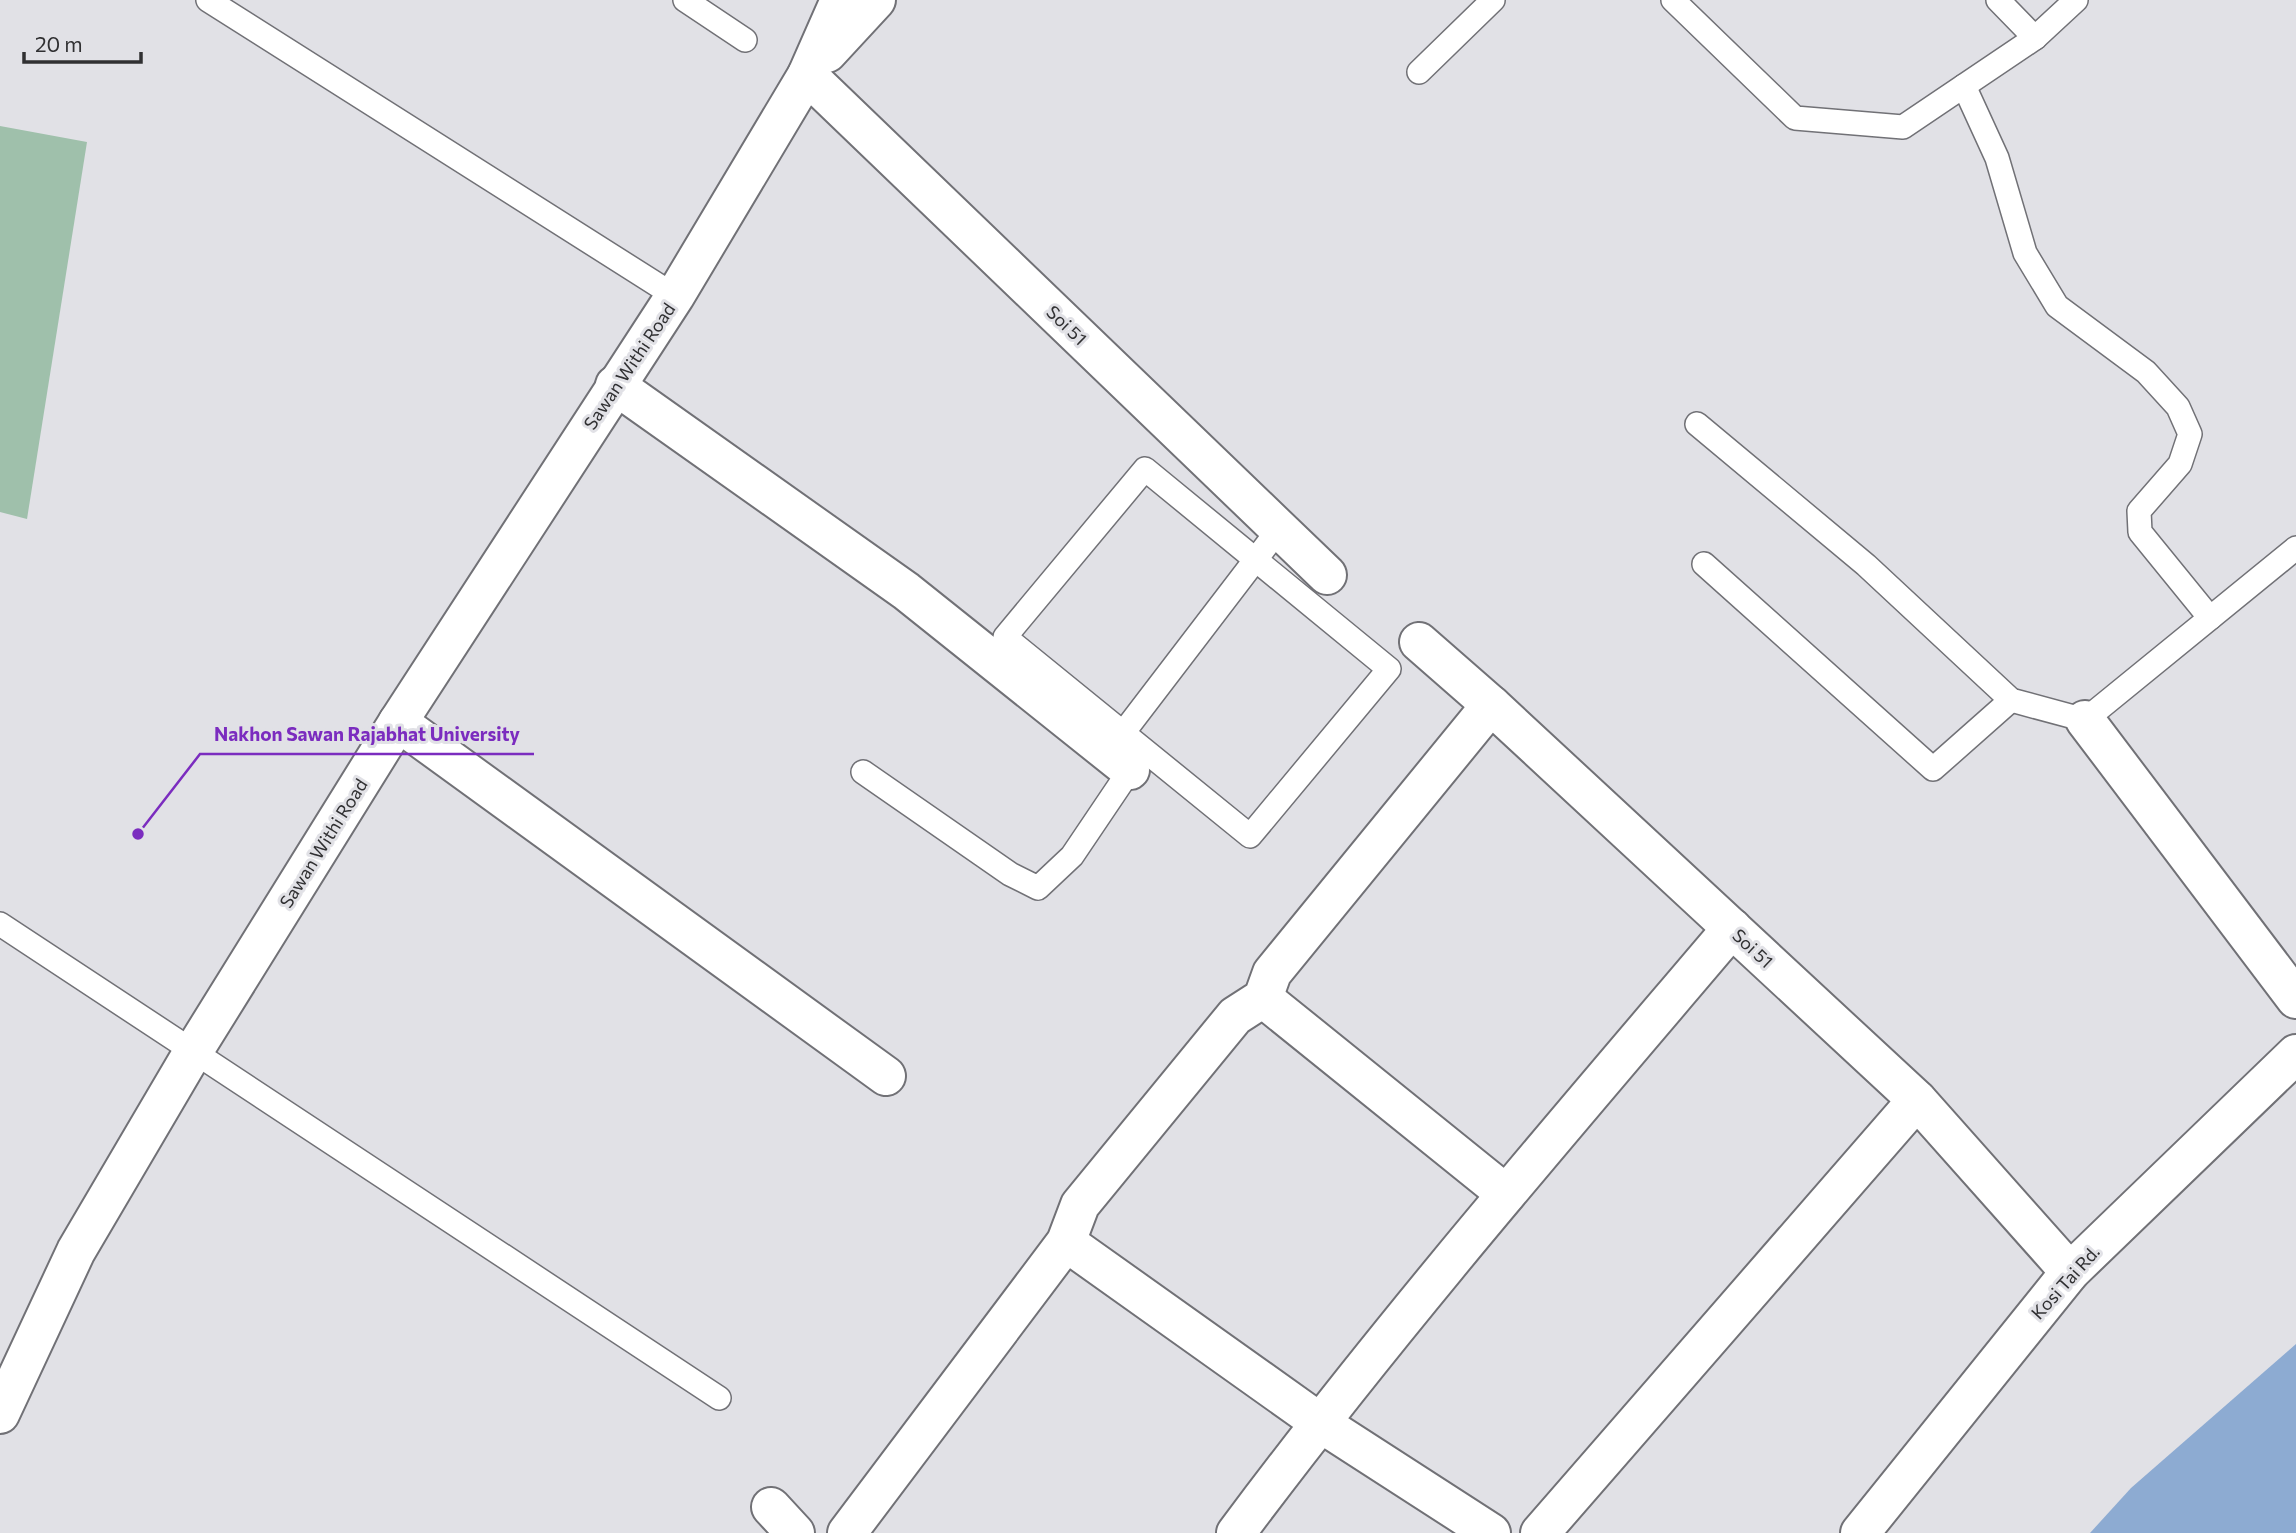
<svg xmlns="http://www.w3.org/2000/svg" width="2296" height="1533" viewBox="0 0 2296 1533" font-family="Commissioner,sans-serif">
<rect width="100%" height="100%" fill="#e1e1e6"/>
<path fill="#9fc0ab" d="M0,126L87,142L27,519L0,512Z"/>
<path fill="#8dabd2" d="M2296,1344V1533H2090L2131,1488Z"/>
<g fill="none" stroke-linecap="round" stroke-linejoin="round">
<defs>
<g id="service">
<path d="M208,0L675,296"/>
<path d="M685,0L745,40"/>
<path d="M1673,0L1795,118L1903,127L2035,38"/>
<path d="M1998,0L2035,38L2076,0"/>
<path d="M1419,72L1493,0"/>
<path d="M1964,86L1997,158L2025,253L2057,306L2146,372L2178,407L2190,434L2180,464L2139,511L2140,532L2210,618"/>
<path d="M1697,424L1866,565L2011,700L2085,720L2296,548"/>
<path d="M1145,469L1389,669L1250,836L1005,637Z"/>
<path d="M1704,564L1933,769L2011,700"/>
<path d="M1123,733L1279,529"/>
<path d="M863,772L1010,874L1038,888L1072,856L1130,770"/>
<path d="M0,924L719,1398"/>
</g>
<g id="minor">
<path d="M807,75L1327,575"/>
<path d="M615,385L906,591L1130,770"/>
<path d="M1419,642L1491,705L1917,1100L2070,1272"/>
<path d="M2085,720L2296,999"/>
<path d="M398,722L886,1076"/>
<path d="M1263,998L1506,1194"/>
<path d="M1066,1242L1319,1422L1491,1533"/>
<path d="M771,1507L795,1533"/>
<path d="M847,1533L1066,1242L1080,1205L1235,1016L1263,998L1272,973L1491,705"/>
<path d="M1236,1533C1392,1324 1563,1127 1732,928"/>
<path d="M1540,1533L1917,1100"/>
</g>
<path id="tertiary" d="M1860,1533L2070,1272L2296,1054"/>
<g id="secondary">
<path d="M827,53L876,0"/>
<path d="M0,1414L76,1251L193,1052L398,722L675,296L807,75L840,0"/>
</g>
</defs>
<use href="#service" stroke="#717176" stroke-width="26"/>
<use href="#minor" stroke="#717176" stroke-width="42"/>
<use href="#tertiary" stroke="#717176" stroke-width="42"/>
<use href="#secondary" stroke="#717176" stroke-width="42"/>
<use href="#service" stroke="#fff" stroke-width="23"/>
<use href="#minor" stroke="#fff" stroke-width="38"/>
<use href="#tertiary" stroke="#fff" stroke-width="38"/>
<use href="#secondary" stroke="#fff" stroke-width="38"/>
</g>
<g text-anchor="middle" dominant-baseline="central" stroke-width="6" stroke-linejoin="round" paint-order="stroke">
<g font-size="18" fill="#303032" stroke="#e1e1e6">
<text transform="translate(1067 325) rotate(44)">Soi 51</text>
<text transform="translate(629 366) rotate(-56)">Sawan Withi Road</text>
<text transform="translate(323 843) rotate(-58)">Sawan Withi Road</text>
<text transform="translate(1753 948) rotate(43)">Soi 51</text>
<text transform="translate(2065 1282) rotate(-48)">Kosi Tai Rd.</text>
</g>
</g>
<path fill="none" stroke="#7b2cbf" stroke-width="2.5" d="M138 834L200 754H534"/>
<circle fill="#7b2cbf" stroke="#e1e1e6" stroke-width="2.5" cx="138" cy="834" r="7"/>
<g font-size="19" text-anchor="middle" font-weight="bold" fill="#7b2cbf" stroke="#e1e1e6" stroke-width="6" stroke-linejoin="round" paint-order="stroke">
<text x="367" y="741">Nakhon Sawan Rajabhat University</text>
</g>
<path d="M24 52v10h117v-10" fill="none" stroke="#303032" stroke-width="3.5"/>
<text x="35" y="52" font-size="21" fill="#303032" stroke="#e1e1e6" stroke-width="5" paint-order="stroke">20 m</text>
</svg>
